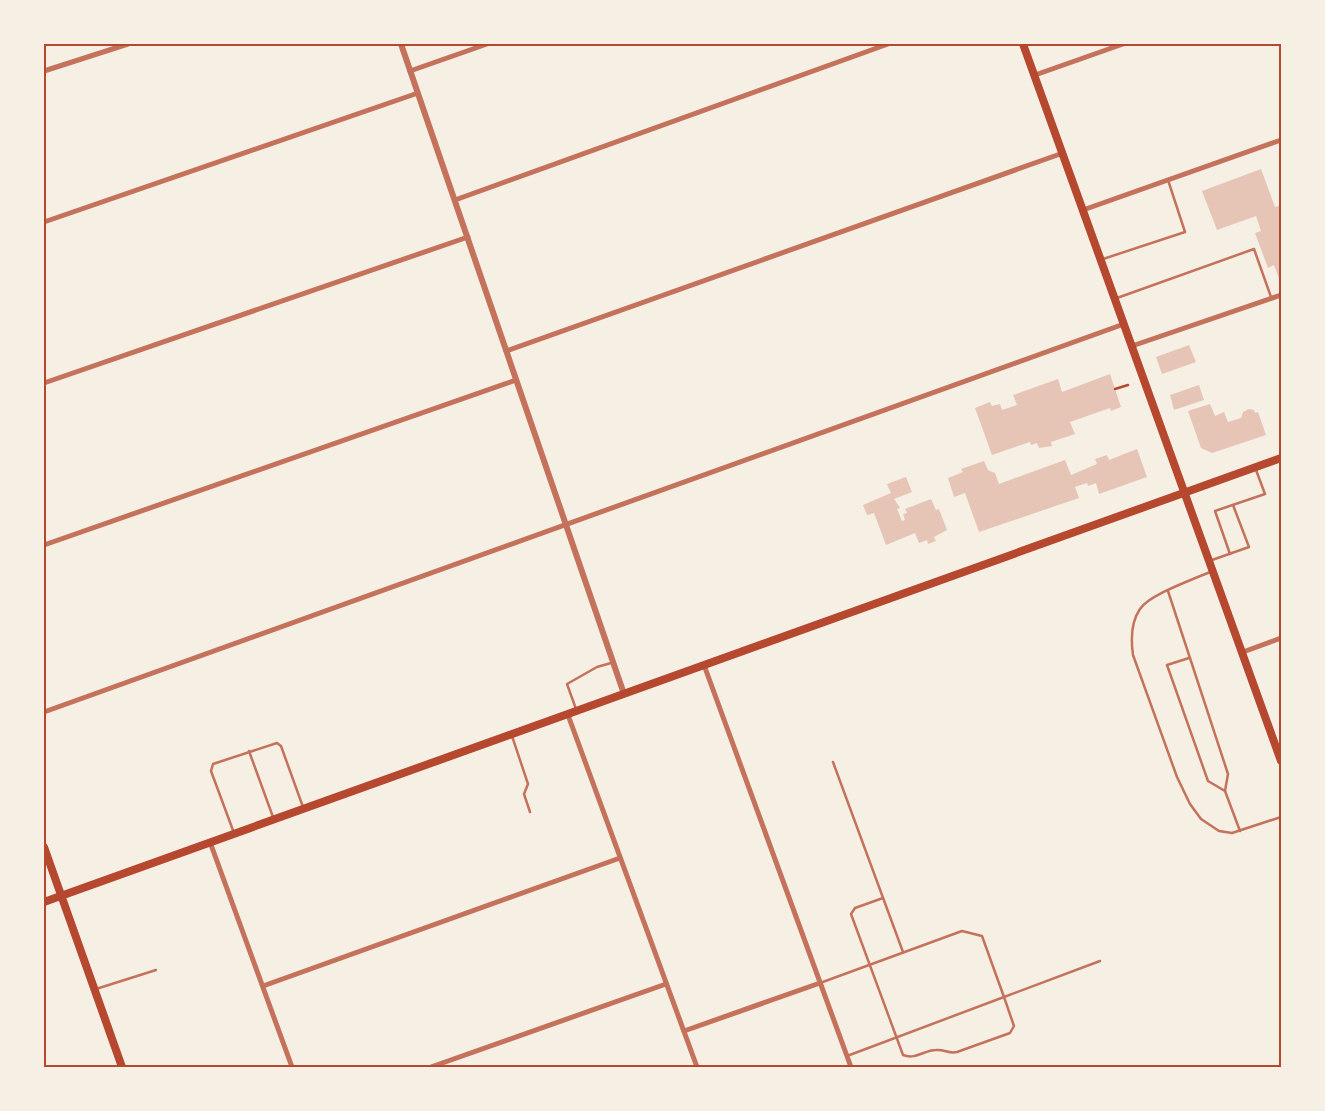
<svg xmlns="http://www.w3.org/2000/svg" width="1325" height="1111" viewBox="0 0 1325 1111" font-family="'Titillium Web',sans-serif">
<rect width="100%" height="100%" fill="#f6efe4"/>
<g fill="#e6c5b7">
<path d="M1261,169L1275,207L1281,205V284L1274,265L1268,268L1255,233L1261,231L1256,216L1217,230L1202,191Z"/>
<path d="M1189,345L1196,362L1162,374L1156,357Z"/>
<path d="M1110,374L1121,407L1111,411L1110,408L1070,422L1075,434L1051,442L1052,446L1039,448L1037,443L1031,445L1030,442L992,455L975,408L990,402L992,406L1000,404L1002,410L1017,405L1013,395L1058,379L1062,392Z"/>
<path d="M1199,385L1204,400L1174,410L1170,395Z"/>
<path d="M1210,404L1215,416L1224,412L1228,422L1241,418L1243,412L1249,409L1254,410L1255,413L1258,412L1266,435L1212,453L1201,448L1188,411Z"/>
<path d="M1137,449L1147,477L1099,494L1096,483L1088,486L1087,483L1075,487L1079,498L979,532L965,493L954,497L948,478L963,472L961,469L984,461L988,470L995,473L999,484L1065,460L1071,475L1097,464L1095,459L1107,455L1109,460Z"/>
<path d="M906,477L912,492L894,499L900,508L897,509L902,521L905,520L903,514L907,513L905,509L931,499L936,510L939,509L947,530L934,537L936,541L928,544L927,540L919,543L915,533L886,545L874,513L867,515L863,505L891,493L887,484Z"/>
</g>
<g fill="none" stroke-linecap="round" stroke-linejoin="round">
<path stroke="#b5482f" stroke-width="2.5" d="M1115,389L1128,385"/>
<g stroke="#c5725c" stroke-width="2.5">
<path d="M1103,259L1185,232L1168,180"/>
<path d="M1117,298L1254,249L1271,297"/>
<path d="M1230,554L1215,511L1265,494L1256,470"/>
<path d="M1212,560L1249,547L1233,505"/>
<path d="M1212,571C1195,579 1150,594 1140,609C1131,622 1131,641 1133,655L1177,777L1190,804L1201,819L1219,831L1232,833L1281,817"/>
<path d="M1168,591L1228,774L1225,791L1240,831"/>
<path d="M1189,658L1167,665L1208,781L1225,791"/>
<path d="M576,709L567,684L597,667L611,663"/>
<path d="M512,736L528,784L524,794L530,812"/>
<path d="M249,751L273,817"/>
<path d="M833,762L903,952"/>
<path d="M234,833L211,771L213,764L277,743L281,746L303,807"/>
<path d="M883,898L855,908L851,914L896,1036L903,1055C916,1060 924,1050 936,1050C944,1049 949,1054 957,1052L1010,1033L1014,1026L1004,997L1100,961"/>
<path d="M820,983L962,931L982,936L1004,997L847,1056"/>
<path d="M96,989L156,970"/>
</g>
<g stroke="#c5725c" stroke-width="5">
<path d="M44,71L128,44"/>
<path d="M410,71L487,44"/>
<path d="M1035,75L1123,44"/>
<path d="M455,200L888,44"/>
<path d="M1083,210L1281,140"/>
<path d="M44,222L418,93"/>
<path d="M1132,346L1281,295"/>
<path d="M506,351L1063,153"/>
<path d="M44,383L468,237"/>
<path d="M44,545L516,380"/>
<path d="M1243,652L1281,638"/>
<path d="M704,665L851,1067"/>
<path d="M44,712L1124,324"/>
<path d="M568,715L697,1067"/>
<path d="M210,842L292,1067"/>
<path d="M263,986L620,858"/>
<path d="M684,1031L820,983"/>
<path d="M431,1067L666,984"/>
</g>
<path stroke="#c5725c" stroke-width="6" d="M401,44L624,694"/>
<g stroke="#b5482f" stroke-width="8">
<path d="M1023,44L1281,761"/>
<path d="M44,847L122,1067"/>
<path d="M44,902L1281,458"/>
</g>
</g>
<rect width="1325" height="1111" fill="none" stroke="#f6efe4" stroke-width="90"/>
<rect x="45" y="45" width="1235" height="1021" fill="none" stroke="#b5482f" stroke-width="2"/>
</svg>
